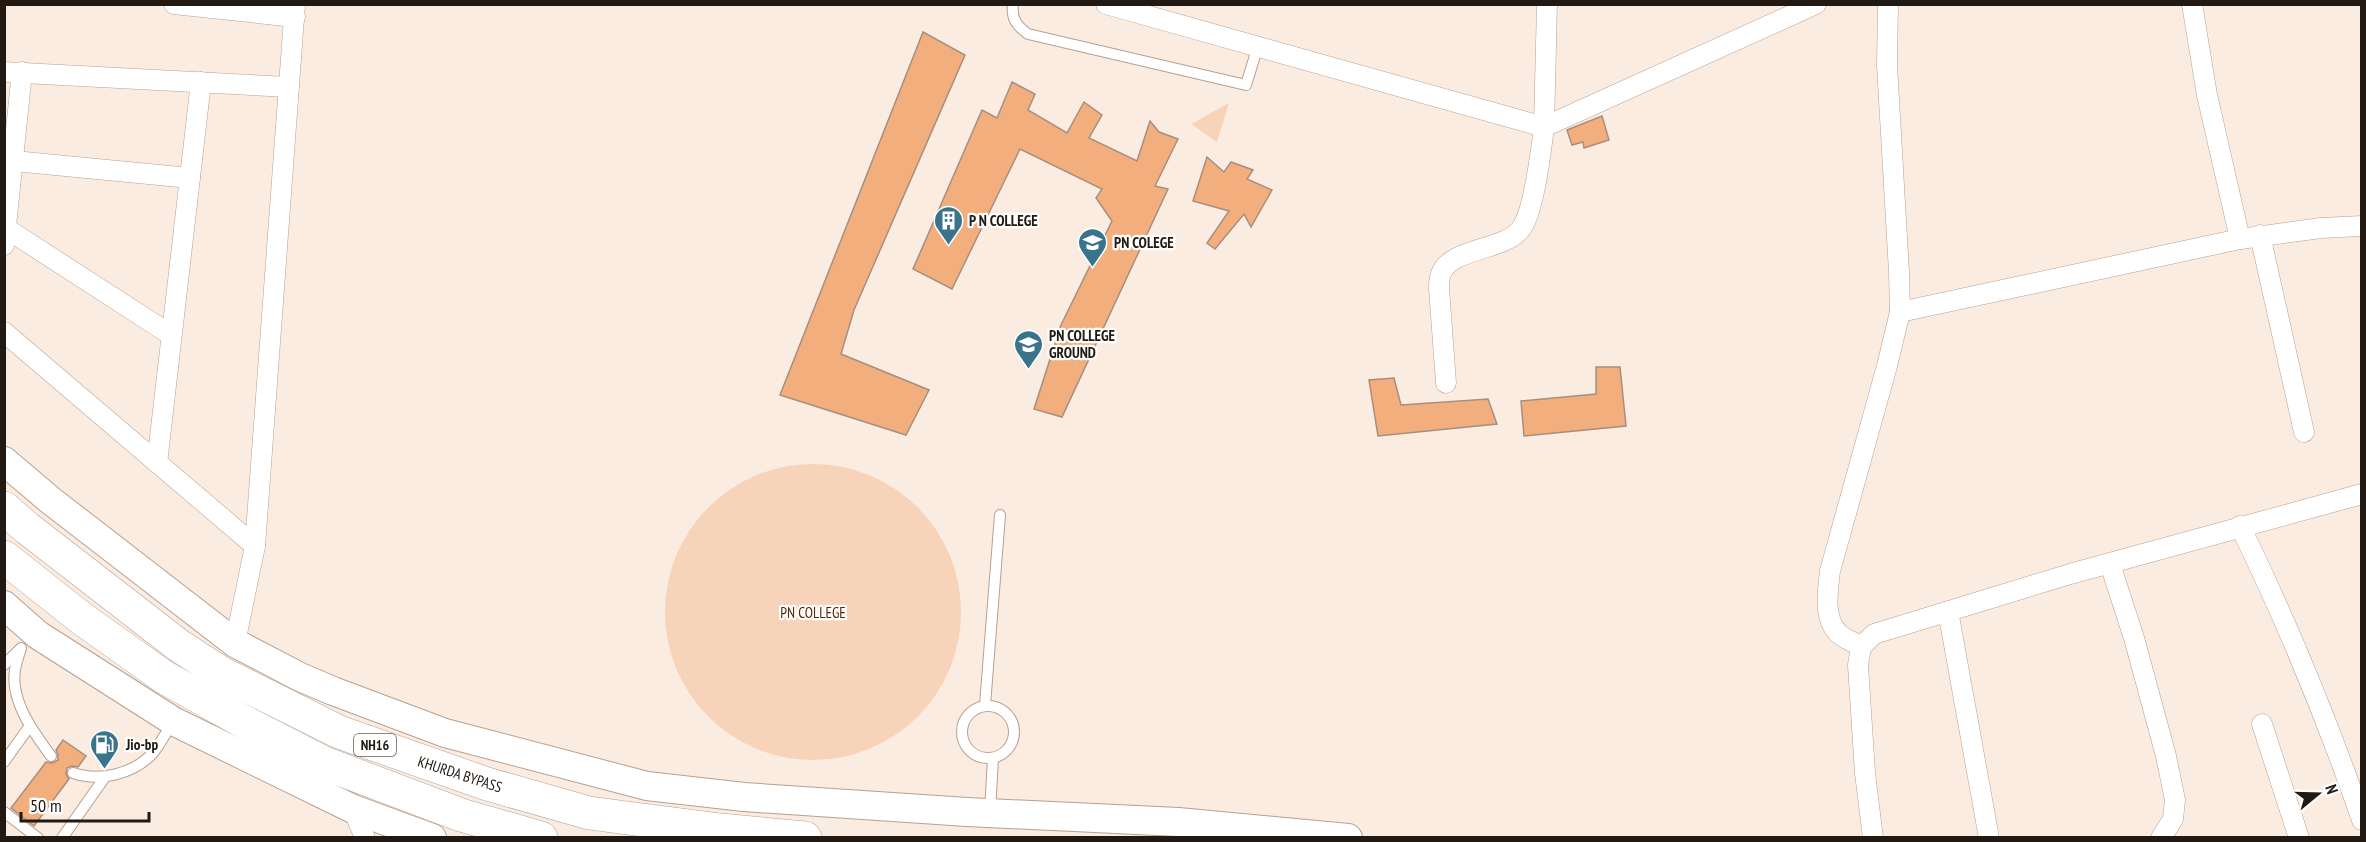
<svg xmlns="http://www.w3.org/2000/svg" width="2366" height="842" viewBox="0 0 2366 842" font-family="'PT Sans Narrow',sans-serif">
<rect width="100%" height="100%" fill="#fbece1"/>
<g fill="#f7d3b9">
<path d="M1229,103L1217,142L1191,124Z"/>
<circle cx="813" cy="612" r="148"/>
</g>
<g fill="#f2ae7d" stroke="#a78f7f" stroke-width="1.5">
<path d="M923,32L965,55L854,310L841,354L929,390L906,435L780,395Z"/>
<path d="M1012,82L1035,94L1028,110L1067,133L1084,102L1102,115L1089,138L1137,161L1150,121L1159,132L1178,139L1155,186L1168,189L1062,417L1034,409L1061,325L1112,221L1096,198L1102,189L1020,149L952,289L913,269L982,110L997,118Z"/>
<path d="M1602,116L1609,140L1584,148L1583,142L1572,145L1567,130Z"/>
<path d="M1207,157L1224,172L1231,162L1253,170L1247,179L1272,190L1251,227L1244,214L1215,249L1207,243L1229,211L1193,201Z"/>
<path d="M1596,367H1620L1626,426L1524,436L1521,401L1596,394Z"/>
<path d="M1394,378L1401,405L1488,399L1497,424L1378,436L1369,380Z"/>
<path d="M63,740L86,756L78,767L72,766L67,768L66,774L69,779L34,826L11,808L46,762L52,763L58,760V755L56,750Z"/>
</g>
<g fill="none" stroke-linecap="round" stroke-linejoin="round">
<defs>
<g id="service">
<path d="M1013,4C1011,19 1017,26 1028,34L1246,85L1258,46"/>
<path d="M21,648C19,655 16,663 15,670C10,701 34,733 51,756"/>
<path d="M4,665L19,650"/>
<path d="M985,705L1000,515"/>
<circle cx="988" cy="732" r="26"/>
<path d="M4,762L29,727"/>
<path d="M73,773C100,782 133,774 152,754C160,745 166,732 173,722"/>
<path d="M4,812L38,838"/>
<path d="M990,812L993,758"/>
<path d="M62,838L105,777"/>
</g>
<g id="minor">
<path d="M174,4L295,17"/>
<path d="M1106,4L1544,127L1547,4"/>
<path d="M2192,4L2207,95L2240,239"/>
<path d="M4,72L289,87"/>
<path d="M14,161L190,178"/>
<path d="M7,229L171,335"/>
<path d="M2260,235L2304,432"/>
<path d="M4,245L22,72"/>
<path d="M1900,312L2240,239L2321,228L2362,226"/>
<path d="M4,332L255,546"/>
<path d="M1446,383L1439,288C1439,284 1439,278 1441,274C1450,248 1502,251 1520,230C1534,214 1541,150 1544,127L1816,4"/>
<path d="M157,463L201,82"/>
<path d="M2240,526C2287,622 2327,719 2362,820"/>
<path d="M2110,564L2134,638L2166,756L2175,800L2173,819L2161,838"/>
<path d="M1948,611L1989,838"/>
<path d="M235,643L255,546L295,4"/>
<path d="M1861,647C1854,642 1842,638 1837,632C1823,616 1828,590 1830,571L1887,366L1900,312L1899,272L1887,65L1888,4"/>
<path d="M2262,724L2299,838"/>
<path d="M353,809L365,838"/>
<path d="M1873,838L1865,773L1858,665L1861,647L1874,634L2070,574L2362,494"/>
</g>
<g id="secondary">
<path d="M4,461L50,500L235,643L300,677L333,691L445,733L647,786L744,797L967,812L1178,822L1348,838"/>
<path d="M4,605L38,635L173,721L353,809L432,838"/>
</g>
<g id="trunk">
<path d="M4,508L27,528L178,645L221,673L339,732L487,784L589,813L720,830L805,838"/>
<path d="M4,557L81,618L164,677L248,724L324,763L461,815L541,838"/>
</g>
</defs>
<use href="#service" stroke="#b8a08f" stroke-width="12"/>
<use href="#minor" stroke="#b8a08f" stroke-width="21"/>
<use href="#secondary" stroke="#b8a08f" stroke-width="30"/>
<use href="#trunk" stroke="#b8a08f" stroke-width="34"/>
<use href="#service" stroke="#fff" stroke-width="10"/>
<use href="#minor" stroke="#fff" stroke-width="20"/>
<use href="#secondary" stroke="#fff" stroke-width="28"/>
<use href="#trunk" stroke="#fff" stroke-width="33"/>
</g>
<defs>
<symbol id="building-pin" viewBox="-11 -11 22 30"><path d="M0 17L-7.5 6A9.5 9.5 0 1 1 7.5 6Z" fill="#39748c" stroke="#fff"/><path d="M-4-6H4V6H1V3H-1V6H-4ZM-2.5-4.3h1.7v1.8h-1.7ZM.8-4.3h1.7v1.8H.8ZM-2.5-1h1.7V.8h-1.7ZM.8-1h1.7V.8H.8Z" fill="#fff"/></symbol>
<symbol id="university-pin" viewBox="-11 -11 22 30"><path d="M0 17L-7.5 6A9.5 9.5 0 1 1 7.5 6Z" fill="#39748c" stroke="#fff"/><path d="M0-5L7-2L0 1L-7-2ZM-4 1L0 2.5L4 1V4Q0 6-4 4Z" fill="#fff"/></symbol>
<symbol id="fuel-pin" viewBox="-11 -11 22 30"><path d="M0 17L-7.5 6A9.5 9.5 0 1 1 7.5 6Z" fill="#39748c" stroke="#fff"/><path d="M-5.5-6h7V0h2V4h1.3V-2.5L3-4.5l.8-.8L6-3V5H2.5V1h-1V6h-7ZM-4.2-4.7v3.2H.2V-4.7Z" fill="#fff"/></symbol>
</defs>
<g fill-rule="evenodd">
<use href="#building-pin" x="932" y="204" width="33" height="45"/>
<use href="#university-pin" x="1076" y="226" width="33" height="45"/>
<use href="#university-pin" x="1012" y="328" width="33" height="45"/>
<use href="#fuel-pin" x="88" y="728" width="33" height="45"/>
</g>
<g text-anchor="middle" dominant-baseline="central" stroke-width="4.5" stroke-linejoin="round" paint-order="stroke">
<rect fill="#fff" stroke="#645e59" stroke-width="1.5" x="354" y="734" width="42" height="22" rx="4.5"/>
<g font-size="14" font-weight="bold" fill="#211912">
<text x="375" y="745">NH16</text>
</g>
<g font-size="15" font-weight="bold" fill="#211912" stroke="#fff" text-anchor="start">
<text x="969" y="220">P N COLLEGE</text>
<text x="1114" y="242">PN COLEGE</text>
<text x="1049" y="335">PN COLLEGE<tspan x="1049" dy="17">GROUND</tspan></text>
<text x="126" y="744">Jio-bp</text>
</g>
<g font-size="15" fill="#542902" stroke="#fff">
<text x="813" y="612">PN COLLEGE</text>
</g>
<g font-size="15" fill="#211912" stroke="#fff">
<text transform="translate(460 774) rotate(18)">KHURDA BYPASS</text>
</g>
</g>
<rect width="2366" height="842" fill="none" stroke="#211912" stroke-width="12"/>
<g transform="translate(2318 794) rotate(71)" stroke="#ffffff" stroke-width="4.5" paint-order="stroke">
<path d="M0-4.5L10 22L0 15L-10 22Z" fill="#211912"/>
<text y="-9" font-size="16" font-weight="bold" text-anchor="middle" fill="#211912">N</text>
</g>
<path d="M21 812v9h128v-9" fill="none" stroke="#211912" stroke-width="3"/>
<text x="30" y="812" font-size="18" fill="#211912" stroke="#ffffff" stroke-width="4.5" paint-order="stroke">50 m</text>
</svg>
